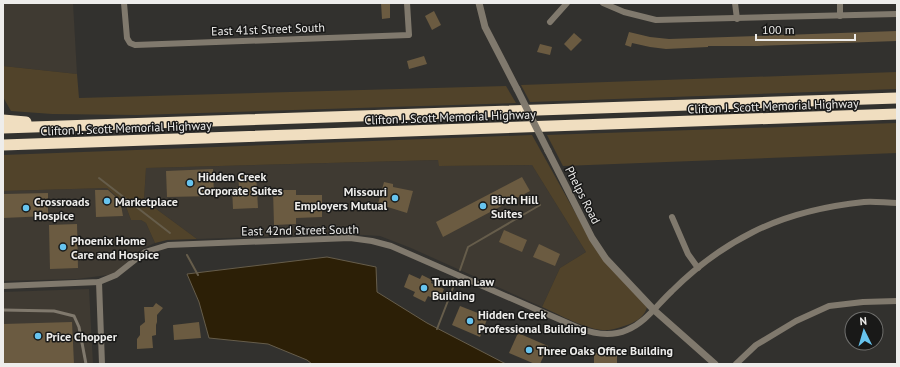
<svg xmlns="http://www.w3.org/2000/svg" width="900" height="367" viewBox="0 0 900 367" font-family="'PT Sans',sans-serif">
<rect width="100%" height="100%" fill="#32312e"/>
<g fill="#3f3a32">
<path d="M3,3H73L77,74L3,66Z"/>
<path d="M438,160L440,166L532,165L586,252L560,268L542,307L411,248L380,236L347,234L197,239L144,200L146,168Z"/>
<path d="M107,188L125,204L131,220H141L146,223L155,243L140,250L118,271L108,275L77,279L3,281V191Z"/>
<path d="M89,289L93,364H3V292Z"/>
</g>
<g fill="#51432a">
<path d="M3,66L77,74L79,98L506,86L516,103L138,115L52,114L11,111L3,97Z"/>
<path d="M897,72V89L530,102L521,85Z"/>
<path d="M897,123V153L563,166L547,135Z"/>
<path d="M532,135L591,241L645,305L647,307C645,316 637,321 630,324C623,326 616,329 609,330C589,332 561,315 542,307L560,268L586,252L532,165L439,166L438,160L146,168L144,200L197,239L167,240L155,243L146,223L141,220H131L125,204L107,188L3,191V155Z"/>
</g>
<path fill="#2c1f06" stroke="#665d4b" d="M327,257L376,267L377,292L427,323L506,364H312L307,360L268,344L209,338L199,302L187,274Z"/>
<g fill="none" stroke-linecap="round" stroke-linejoin="round">
<g stroke="#665d4b" stroke-width="2">
<path d="M99,178L170,233"/>
<path d="M187,255L198,275"/>
<path d="M460,270L468,247L540,205"/>
<path d="M437,329L456,280"/>
</g>
</g>
<g fill="#6b5b41">
<path d="M381,3H390V18L382,19Z"/>
<path d="M434,11L441,25L432,30L425,16Z"/>
<path d="M897,31V41L757,46H708V47L666,49L650,47L632,43L631,47L625,45L629,32L650,37L669,39Z"/>
<path d="M574,33L582,40L571,51L564,44Z"/>
<path d="M540,44L552,47L550,55L537,52Z"/>
<path d="M424,56L427,64L409,69L407,61Z"/>
<path d="M213,169L214,196L167,197L166,171Z"/>
<path d="M256,174L258,208L233,209L232,188L239,187L238,175Z"/>
<path d="M522,177L530,191L443,237L436,222Z"/>
<path d="M384,182L393,184V187L413,191L407,213L378,204Z"/>
<path d="M95,190H108L117,198L121,205L123,216L96,217Z"/>
<path d="M273,190H296V195H322V217L296,218V224L274,225Z"/>
<path d="M48,193V216L3,218L4,194Z"/>
<path d="M77,224L78,268L50,269L49,225Z"/>
<path d="M504,230L527,240L522,252L499,242Z"/>
<path d="M539,244L560,254L555,266L533,257Z"/>
<path d="M409,274L420,279L422,275L432,280L431,283L444,289L439,301L428,296L425,302L413,296L415,292L404,287Z"/>
<path d="M156,303L163,308L157,315V322L156,325V335L152,336L153,348L137,349V339L140,335V326L145,322L144,307H153Z"/>
<path d="M460,306L488,317L480,337L452,325Z"/>
<path d="M72,322L74,364H4L3,324Z"/>
<path d="M199,322L201,338L174,340L173,325Z"/>
<path d="M518,333L548,346L540,364H535L509,353Z"/>
<path d="M600,352L617,353V363L603,364V363H594V353H600Z"/>
</g>
<g fill="none" stroke-linecap="round" stroke-linejoin="round">
<path stroke="#80796d" stroke-width="3" d="M3,310L54,311L74,316L79,327L86,364"/>
<g stroke="#80796d" stroke-width="6">
<path d="M124,3L127,38L130,43L135,45L409,35L407,3"/>
<path d="M603,3L624,12L656,20L897,14"/>
<path d="M735,3L737,19"/>
<path d="M840,3V16"/>
<path d="M550,22L567,3"/>
<path d="M672,217L688,254L698,268"/>
<path d="M99,282L102,364"/>
<path d="M3,286L99,282L116,275L145,252L168,245L350,238L372,241L391,246L579,328C594,334 611,337 627,330C646,322 657,305 672,291C696,267 723,247 753,232C787,215 826,206 864,202C875,201 886,203 897,203"/>
<path d="M736,364L756,345L796,321L829,306L863,302L897,301"/>
</g>
<g stroke="#80796d" stroke-width="7">
<path d="M479,3L485,27L517,89"/>
<path d="M548,151L592,238L606,259L654,310L715,364"/>
</g>
<g stroke="#f0dec0" stroke-width="11">
<path d="M3,120L26,122"/>
<path d="M3,128L897,98"/>
<path d="M3,145L897,114"/>
</g>
<path stroke="#80796d" stroke-width="7" d="M517,89L548,151"/>
</g>
<g fill="#67c4ef" stroke="#191918" stroke-width="1.5">
<circle cx="190" cy="183" r="4"/>
<circle cx="395" cy="198" r="4"/>
<circle cx="107" cy="201" r="4"/>
<circle cx="483" cy="206" r="4"/>
<circle cx="26" cy="208" r="4"/>
<circle cx="63" cy="247" r="4"/>
<circle cx="424" cy="288" r="4"/>
<circle cx="470" cy="321" r="4"/>
<circle cx="38" cy="336" r="4"/>
<circle cx="529" cy="350" r="4"/>
</g>
<g text-anchor="middle" dominant-baseline="central" stroke-width="3" stroke-linejoin="round" paint-order="stroke">
<g font-size="12" fill="#eeedeb" stroke="#191918">
<text transform="translate(268 29) rotate(-2)">East 41st Street South</text>
<text transform="translate(773 106) rotate(-2)">Clifton J. Scott Memorial Highway</text>
<text transform="translate(450 117) rotate(-2)">Clifton J. Scott Memorial Highway</text>
<text transform="translate(126 128) rotate(-2)">Clifton J. Scott Memorial Highway</text>
<text transform="translate(583 195) rotate(63)">Phelps Road</text>
<text transform="translate(300 230) rotate(-1)">East 42nd Street South</text>
</g>
<g font-size="12" font-weight="bold" fill="#eeedeb" stroke="#191918" text-anchor="start">
<text x="198" y="176">Hidden Creek<tspan x="198" dy="14">Corporate Suites</tspan></text>
<text x="387" y="191" text-anchor="end">Missouri<tspan x="387" dy="14">Employers Mutual</tspan></text>
<text x="491" y="199">Birch Hill<tspan x="491" dy="14">Suites</tspan></text>
<text x="34" y="201">Crossroads<tspan x="34" dy="14">Hospice</tspan></text>
<text x="115" y="201">Marketplace</text>
<text x="71" y="240">Phoenix Home<tspan x="71" dy="14">Care and Hospice</tspan></text>
<text x="432" y="281">Truman Law<tspan x="432" dy="14">Building</tspan></text>
<text x="478" y="314">Hidden Creek<tspan x="478" dy="14">Professional Building</tspan></text>
<text x="46" y="336">Price Chopper</text>
<text x="537" y="350">Three Oaks Office Building</text>
</g>
</g>
<rect width="900" height="367" fill="none" stroke="#eeedeb" stroke-width="8"/>
<g transform="translate(864 331) rotate(355)"><circle r="19" fill="#191918" stroke="#6e6e6c"/>
<path d="M0-3L7 15L0 10L-7 15Z" fill="#67c4ef"/>
<text y="-6" font-size="11" font-weight="bold" text-anchor="middle" fill="#eeedeb">N</text>
</g>
<path d="M756 34v6h99v-6" fill="none" stroke="#eeedeb" stroke-width="2"/>
<text x="762" y="34" font-size="12" fill="#eeedeb" stroke="#191918" stroke-width="3" paint-order="stroke">100 m</text>
</svg>
